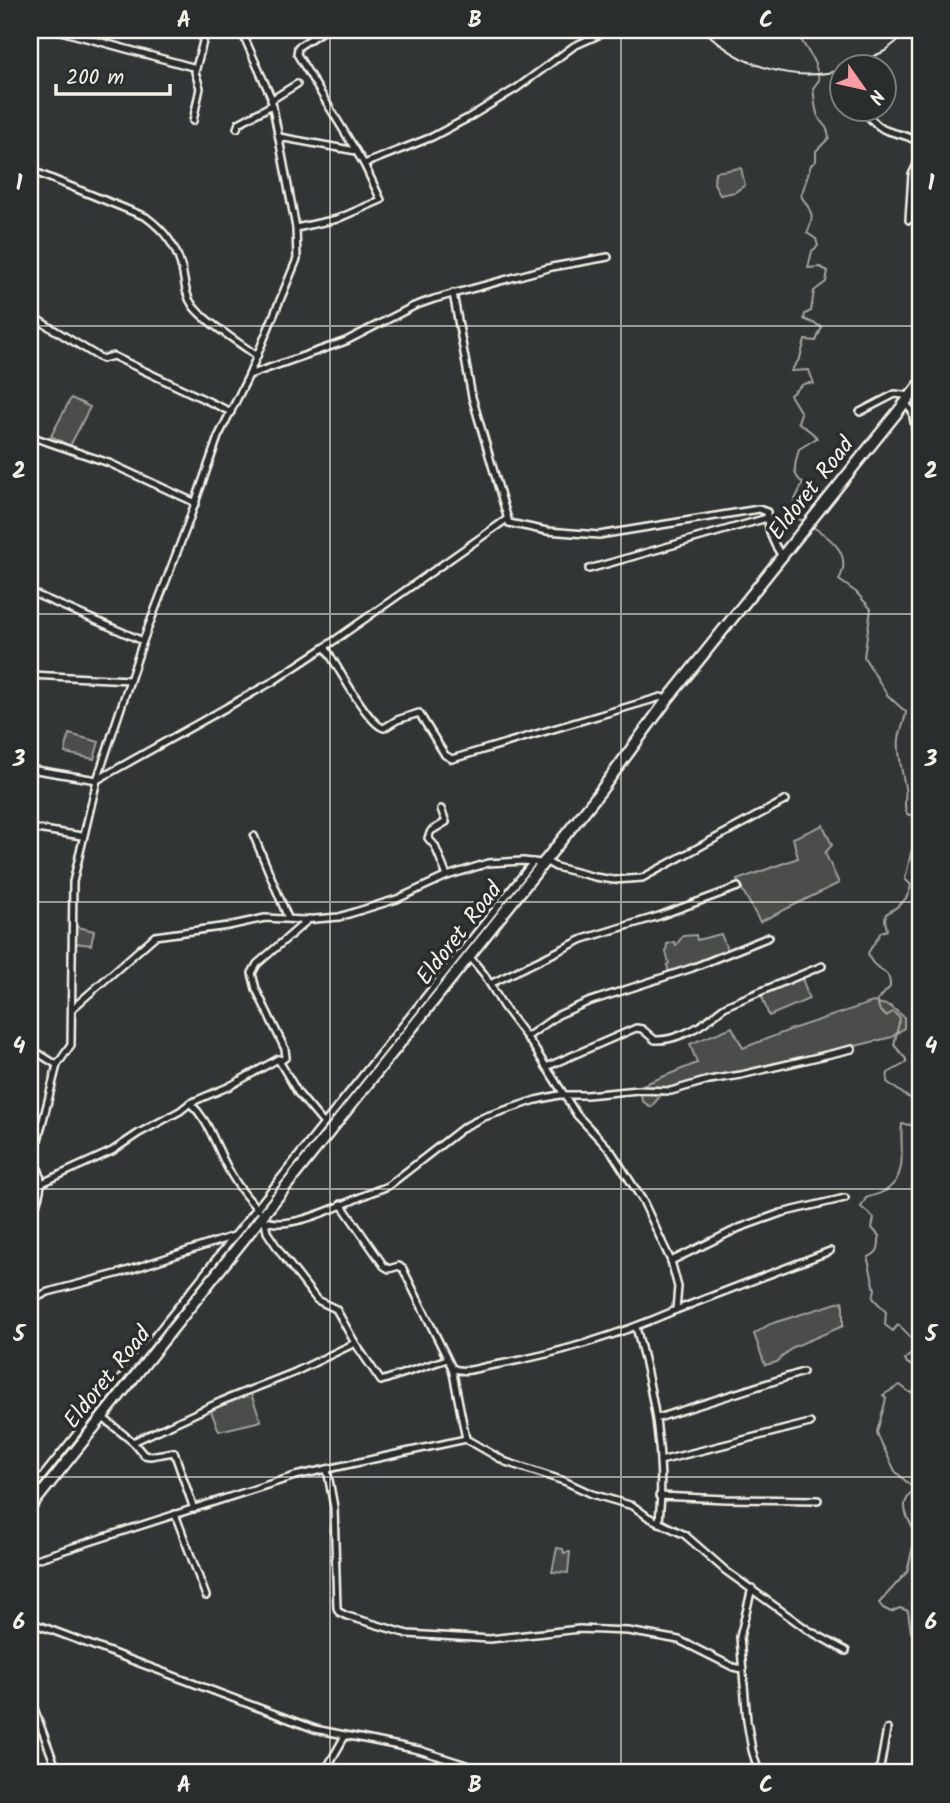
<svg xmlns="http://www.w3.org/2000/svg" width="950" height="1803" viewBox="0 0 950 1803" font-family="Kalam,sans-serif">
<rect width="100%" height="100%" fill="#323535"/>
<filter id="ink" filterUnits="userSpaceOnUse"><feTurbulence type="fractalNoise" baseFrequency=".0143" numOctaves="2"/><feDisplacementMap in="SourceGraphic" scale="14" xChannelSelector="R" yChannelSelector="G"/><feConvolveMatrix kernelMatrix="1 2 1 2 8 2 1 2 1" color-interpolation-filters="sRGB"/></filter>
<g filter="url(#ink)">
<g fill="#4b4d4c" stroke="#a09f9a" stroke-width="2">
<path d="M741,168L745,185L735,192L720,195L714,183L715,172Z"/>
<path d="M71,398L90,407L70,446L51,436Z"/>
<path d="M69,734L99,742L94,759L65,753Z"/>
<path d="M823,825L832,845L825,853L839,883L760,922L737,880L798,858L793,838Z"/>
<path d="M74,926L94,931L91,945L75,943Z"/>
<path d="M721,934L728,952L669,973L667,965L669,963L666,952L667,944L674,942L676,945L683,936L696,935L697,940Z"/>
<path d="M802,978L809,999L769,1016L761,994Z"/>
<path d="M873,1002L890,1006L904,1017V1028L892,1037L847,1048L773,1070L661,1095L651,1107L642,1101L640,1086L697,1063L690,1044L732,1027L743,1048L795,1028Z"/>
<path d="M843,1301V1326L793,1347L777,1362L765,1365L754,1334L770,1324Z"/>
<path d="M248,1386L261,1421L219,1431L208,1404Z"/>
<path d="M557,1548L563,1549L564,1553L570,1552L568,1573L552,1572Z"/>
</g>
<g fill="none" stroke-linecap="round" stroke-linejoin="round">
<g stroke="#a6a5a0" stroke-width="2">
<path d="M797,30C801,45 814,55 817,71"/>
<path d="M805,520L790,519V510L803,483C790,474 796,462 799,449L817,438C811,430 804,428 798,422L801,413L790,395C798,389 803,380 814,384L809,370L791,371L800,358L805,340L816,341L822,327L804,319L805,314L811,311L814,291L826,282L828,271L820,267L808,268L812,251L818,246L816,239L807,233C816,215 811,211 801,196L811,165L816,161V151L829,138C827,123 824,128 819,118C814,110 815,97 813,88L819,80L818,76"/>
<path d="M813,527C834,540 852,555 839,580L856,592L871,609L864,657L888,696L906,712C905,722 900,730 899,739C897,752 903,775 905,788C907,798 902,806 908,815L915,814L919,832L911,853L905,879L911,885C908,901 899,906 886,914L885,920L887,930L881,932L868,953C872,973 891,965 890,987L877,1001L880,1011L886,1016L893,1012L900,1018L894,1045L906,1059V1063L888,1073L887,1082L906,1096L920,1102"/>
<path d="M920,1119L911,1125L902,1124C899,1145 909,1173 888,1189C882,1194 873,1195 866,1198L861,1207L874,1218L872,1228L879,1236C879,1246 880,1252 869,1257L868,1260L875,1289L873,1298L886,1312L885,1325L893,1331L898,1325C906,1330 912,1339 917,1347L914,1352L905,1359L907,1363L920,1370"/>
<path d="M920,1394L909,1392L900,1385L883,1395L886,1398L885,1403L877,1432L879,1438L895,1471L914,1489C911,1494 905,1499 905,1505C904,1515 912,1526 916,1534L907,1572L879,1603L883,1608L891,1612L900,1608L908,1611L911,1632L920,1636"/>
</g>
<defs>
<g id="minor">
<path d="M57,30L196,68"/>
<path d="M839,74L842,75"/>
<path d="M271,100L297,84"/>
<path d="M862,108C868,116 874,124 883,129C896,135 910,134 920,145"/>
<path d="M193,121L200,88L195,72L206,30"/>
<path d="M237,128L239,123L272,105"/>
<path d="M279,137L356,151"/>
<path d="M364,164L432,137L468,118L517,88L574,46L610,30"/>
<path d="M30,170L146,217C165,231 176,246 182,269C185,282 185,295 193,306C205,322 240,343 257,356"/>
<path d="M909,220L912,175L920,158"/>
<path d="M296,228L337,219L381,200L364,164L297,54L298,47L324,30"/>
<path d="M453,293L472,397L509,523L547,531L599,535L759,509L767,512C768,530 772,543 783,557"/>
<path d="M30,315L102,359L113,356L231,412"/>
<path d="M249,375L346,341L414,306L434,299L552,267L608,257"/>
<path d="M905,403L912,411L920,454"/>
<path d="M860,412L895,394L910,396"/>
<path d="M30,436L109,463L196,503"/>
<path d="M589,569L767,518"/>
<path d="M30,592L143,641"/>
<path d="M325,647C336,663 368,725 384,728L397,720L419,713L445,755L452,759L661,697L667,700"/>
<path d="M30,675L130,680"/>
<path d="M30,769L97,780L272,682L325,647L507,519"/>
<path d="M441,809L446,822L431,831L428,838L435,846L447,876"/>
<path d="M30,828L82,836"/>
<path d="M254,836L288,918"/>
<path d="M543,860L556,867L595,877L614,880L642,878L786,800"/>
<path d="M490,984L583,939L659,916L738,887"/>
<path d="M73,1008L155,936L228,926L265,918L303,920L339,917L397,899L447,876L488,863L523,861L541,863"/>
<path d="M527,1037L558,1015L588,1002L692,968L769,937"/>
<path d="M30,1048L57,1065L71,1045L73,882L97,780L143,641L187,526L218,437L249,375L297,259L296,228L271,97L241,30"/>
<path d="M278,1059L298,1093L324,1124"/>
<path d="M546,1067L636,1028L642,1029L655,1040C672,1041 696,1030 709,1019C716,1014 720,1009 728,1005L822,966"/>
<path d="M190,1103L230,1086L278,1059L282,1060L286,1057L285,1049L256,989L252,973L257,964L309,919"/>
<path d="M42,1183L112,1151L139,1133L180,1111L190,1103C205,1117 210,1131 219,1150C228,1171 242,1194 259,1210"/>
<path d="M341,1204L384,1266L389,1269L399,1266L403,1269L452,1368L466,1439"/>
<path d="M261,1219C289,1234 346,1202 375,1191L388,1186L464,1127L484,1117L536,1100L559,1095H587L638,1090L671,1091L709,1080L741,1075L852,1049"/>
<path d="M265,1221L267,1232L283,1256L317,1300L336,1309L355,1343"/>
<path d="M30,1222C37,1201 49,1180 33,1160L57,1065"/>
<path d="M671,1261L739,1228L781,1213L845,1198"/>
<path d="M30,1301L48,1292L120,1273L234,1236"/>
<path d="M676,1310L830,1251"/>
<path d="M636,1327C653,1393 666,1453 659,1523"/>
<path d="M452,1368C464,1374 477,1368 489,1366C554,1355 616,1336 676,1310L678,1287L671,1261L643,1201L611,1151L577,1115L533,1046L503,1006L484,974L469,956"/>
<path d="M102,1417L133,1442L144,1455L150,1456L174,1452L194,1509"/>
<path d="M658,1418L803,1372"/>
<path d="M133,1442L222,1401L293,1373L355,1343L381,1381L447,1359"/>
<path d="M660,1461L810,1423"/>
<path d="M327,1469L334,1507L337,1608L339,1612L347,1616L408,1634L490,1639L579,1629L628,1631L679,1640L733,1667L742,1669"/>
<path d="M30,1492L533,862"/>
<path d="M659,1496L726,1499L818,1500"/>
<path d="M175,1514L206,1596"/>
<path d="M30,1561L295,1476L466,1439L506,1462L564,1481L592,1494L633,1506L648,1517L685,1535L726,1571L808,1630L846,1651"/>
<path d="M752,1588L740,1637L747,1721L752,1750L759,1773"/>
<path d="M30,1622L315,1729L419,1750L491,1773"/>
<path d="M30,1667V1683"/>
<path d="M30,1690L32,1703L58,1773"/>
<path d="M324,1773L345,1736"/>
<path d="M879,1773L887,1729"/>
</g>
<path id="highway" d="M30,1508L599,793L667,700L920,384"/>
</defs>
<use href="#minor" stroke="#f4f1e8" stroke-width="10"/>
<use href="#highway" stroke="#f4f1e8" stroke-width="14"/>
<use href="#minor" stroke="#2a2d2e" stroke-width="5"/>
<use href="#highway" stroke="#2a2d2e" stroke-width="9"/>
<g stroke="#f4f1e8" stroke-width="2">
<path d="M704,30C739,66 792,83 842,70"/>
<path d="M853,66L885,51L911,30"/>
</g>
</g>
</g>
<path fill="none" stroke="#f4f1e8" stroke-width="2" stroke-opacity="0.55" d="M330,30V1773M621,30V1773M30,326H920M30,614H920M30,902H920M30,1189H920M30,1477H920"/>
<g text-anchor="middle" dominant-baseline="central" stroke-width="7" stroke-linejoin="round" paint-order="stroke">
<g font-size="23" fill="#f4f1e8" stroke="#2a2d2e">
<text transform="translate(812 489) rotate(-52)">Eldoret Road</text>
<text transform="translate(460 934) rotate(-52)">Eldoret Road</text>
<text transform="translate(108 1378) rotate(-51)">Eldoret Road</text>
</g>
</g>
<rect width="950" height="1803" fill="none" stroke="#2a2d2e" stroke-width="77"/>
<g transform="translate(863 88) rotate(124)"><circle r="33" fill="#2a2d2e" stroke="#7b7b78" stroke-width="2"/>
<path d="M0-5L12 26L0 18L-12 26Z" fill="#ff9aa2"/>
<text y="-10" font-size="19" font-weight="bold" text-anchor="middle" fill="#f4f1e8">N</text>
</g>
<path d="M56 84v10h114v-10" fill="none" stroke="#f4f1e8" stroke-width="3.5"/>
<text x="66" y="84" font-size="21" fill="#f4f1e8" stroke="#2a2d2e" stroke-width="5" paint-order="stroke">200 m</text>
<rect x="38" y="38" width="874" height="1726" fill="none" stroke="#f4f1e8" stroke-width="2.5"/>
<g font-size="23" text-anchor="middle" font-weight="bold" fill="#f4f1e8">
<text x="184" y="27">A</text>
<text x="475" y="27">B</text>
<text x="766" y="27">C</text>
<text x="19" y="190">1</text>
<text x="931" y="190">1</text>
<text x="19" y="478">2</text>
<text x="931" y="478">2</text>
<text x="19" y="766">3</text>
<text x="931" y="766">3</text>
<text x="19" y="1053">4</text>
<text x="931" y="1053">4</text>
<text x="19" y="1341">5</text>
<text x="931" y="1341">5</text>
<text x="19" y="1629">6</text>
<text x="931" y="1629">6</text>
<text x="184" y="1792">A</text>
<text x="475" y="1792">B</text>
<text x="766" y="1792">C</text>
</g>
</svg>
